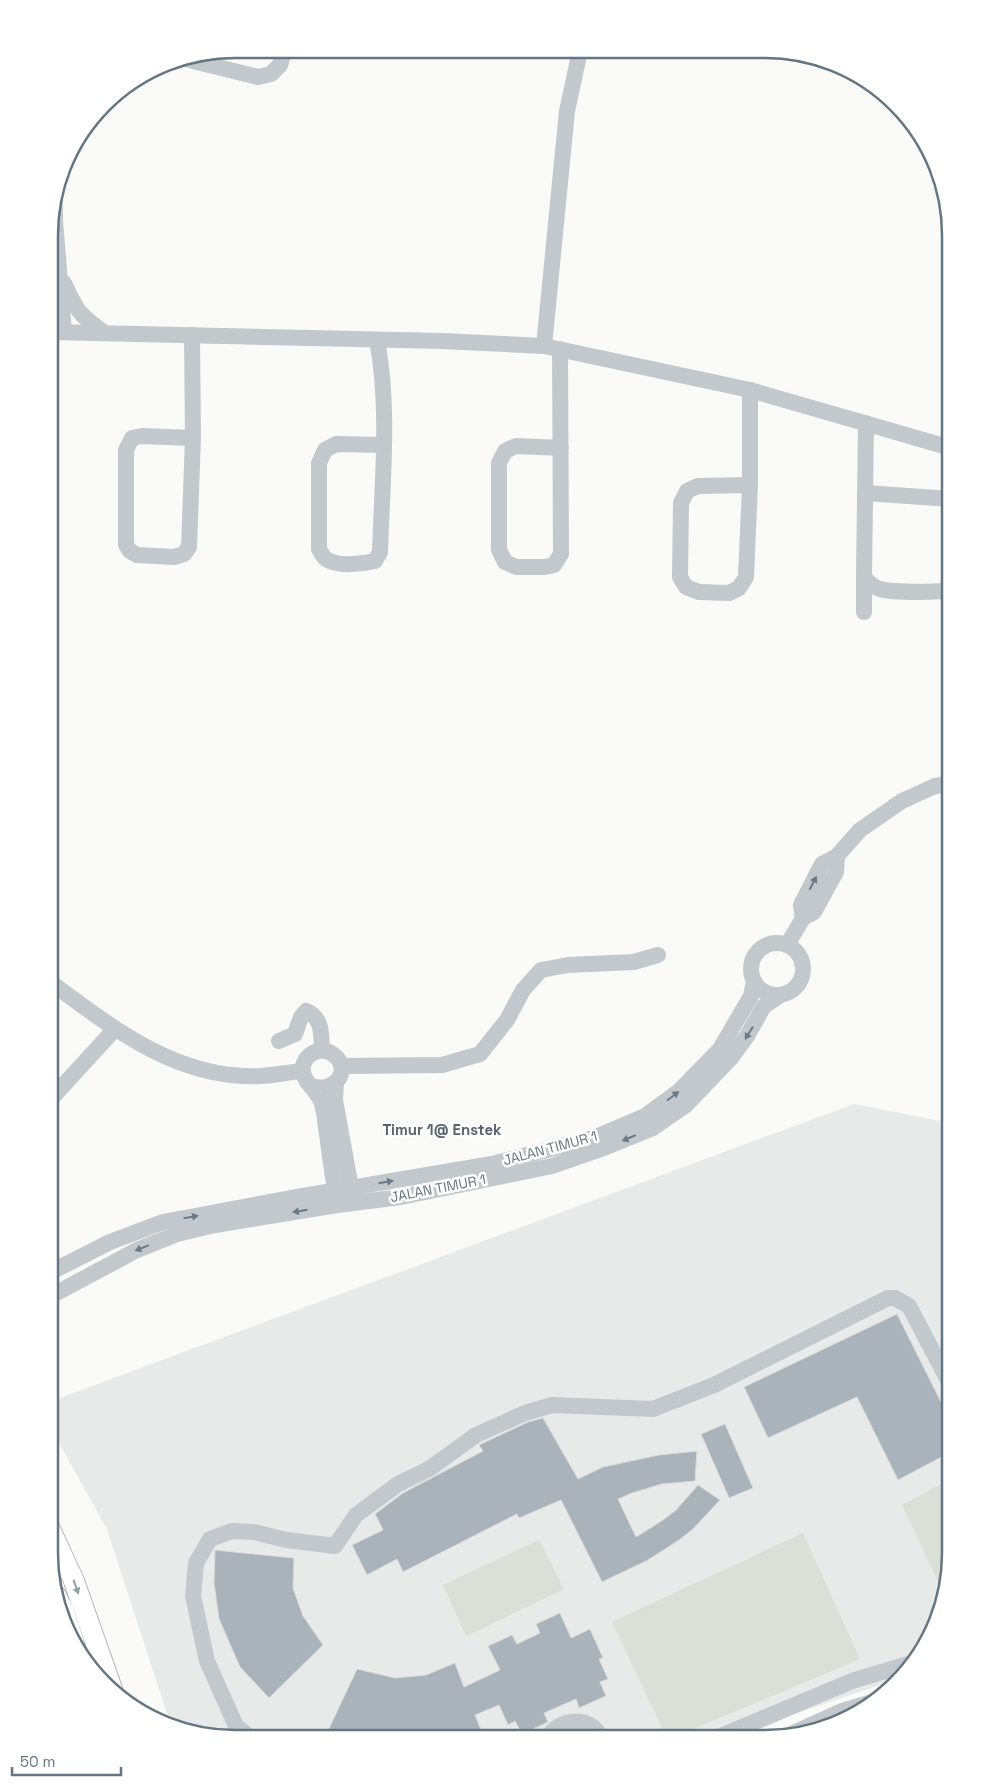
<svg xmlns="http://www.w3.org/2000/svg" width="1000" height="1787" viewBox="0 0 1000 1787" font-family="'Space Grotesk',sans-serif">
<rect width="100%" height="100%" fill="#fafaf8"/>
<path fill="#e8e9e9" d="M854,1104L951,1123V1565L937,1623L913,1665L900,1678L795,1714L740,1738L210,1737L171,1726L107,1529L49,1425V1402Z"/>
<g fill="#dadfd7">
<path d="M951,1479V1565L944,1594L902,1505Z"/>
<path d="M803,1533L860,1659L672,1738H667L612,1622Z"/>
<path d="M539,1540L564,1589L466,1636L443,1585Z"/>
</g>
<g fill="#aab3b9" stroke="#dcdcda">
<path d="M897,1314L951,1422V1452L898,1480L857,1397L768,1438L744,1387Z"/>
<path d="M543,1418L578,1479L603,1467L659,1455L697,1451L695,1481L662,1484L632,1493L618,1499L636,1537L663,1520L676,1510L698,1485L720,1500L693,1529L679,1540L648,1560L602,1582L561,1500L519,1518L517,1514L403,1572L397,1559L367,1575L352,1545L383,1530L375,1514L403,1493L483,1451L479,1445L481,1444L528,1422Z"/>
<path d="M725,1424L753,1488L729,1498L701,1434Z"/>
<path d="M215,1550L294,1558L293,1588L303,1616L323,1645L269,1698L240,1667L219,1619L214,1583Z"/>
<path d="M560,1613L571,1638L590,1629L603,1658L599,1659L608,1679L600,1682L606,1696L579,1708L576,1699L544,1713L548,1722L522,1734L515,1721L508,1725L499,1705L475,1715L484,1737H325L357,1669L395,1678L426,1675L455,1663L464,1687L500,1670L488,1646L512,1635L517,1644L540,1633L536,1624Z"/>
</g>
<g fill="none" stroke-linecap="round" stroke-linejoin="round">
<defs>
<g id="major">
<path d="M49,1527L74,1581L112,1689"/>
<path d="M56,1596L63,1610L74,1643"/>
</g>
</defs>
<use href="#major" stroke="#b5babe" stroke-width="22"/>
<g stroke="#c3c8cc" stroke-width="16">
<path d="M185,59L258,77L271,74L280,65L285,49"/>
<path d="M55,194V220L64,332"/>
<path d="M64,283C77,311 79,315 105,333"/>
<path d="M50,332L443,341L544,346L750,390L951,448"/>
<path d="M192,335L193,438L189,547L184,554L174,557L137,555L130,551L126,545V450L132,438L142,436L193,438"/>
<path d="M377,340C390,409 382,482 380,552L375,561C363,564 337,567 326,559C323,557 321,552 319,549V463L325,450L336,444L384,445"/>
<path d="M544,346L567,111L580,51"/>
<path d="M560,349L561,554L554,565L544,567H516L505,562L499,550V463L505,451L516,446L561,448"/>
<path d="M750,390V485L746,577L739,588L729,593L699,592L686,587L680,577L681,503L687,491L698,486L750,485"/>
<path d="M866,423L864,577C869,583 873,587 880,589C899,594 931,591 951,591"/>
<path d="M865,493L951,499"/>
<path d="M864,577V612"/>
<path d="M803,918L801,905L822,864L837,856L860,830L902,801L935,786L951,784"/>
<circle cx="777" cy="969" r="26"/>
<path d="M787,945L803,918L814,912L836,872L837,856"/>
<path d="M49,979L53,984C115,1030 179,1080 261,1076C275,1075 289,1072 303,1071"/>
<path d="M279,1041L295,1034L301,1017L306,1011C323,1018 321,1034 322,1050"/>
<path d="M341,1066L442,1065L480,1054L507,1020L523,990L541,970L568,965L634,962L658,955"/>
<path d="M336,1083L335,1100L353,1199"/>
<path d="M312,1086C334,1094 353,1070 334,1055C321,1044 301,1055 303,1072C304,1083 319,1092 322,1104C325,1113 325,1124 327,1134C330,1157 333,1179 337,1202"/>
<path d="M49,1101L114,1030"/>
<path d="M49,1273L110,1242L163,1222L296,1197L492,1164L593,1138L645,1116L678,1092L720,1049L751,996L754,981"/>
<path d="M49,1297L137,1250L177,1234L215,1225L337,1205L401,1197L552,1166L601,1149L653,1128L686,1105L731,1058L747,1036L764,1006L779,996"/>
<path d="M791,1734L842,1711L879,1700"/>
<path d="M250,1737L236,1726L207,1661L193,1596L196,1563L210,1539L232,1531L254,1532L287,1540L335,1546L356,1515L398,1484L429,1469L476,1435L525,1413L552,1405L653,1409L714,1385L888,1298H895L909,1306L951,1386"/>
<path d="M546,1738C562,1718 588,1714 602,1738"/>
<path d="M716,1738L852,1681L915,1662"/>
</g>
<use href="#major" stroke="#fff" stroke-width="20"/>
</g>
<defs><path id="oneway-solid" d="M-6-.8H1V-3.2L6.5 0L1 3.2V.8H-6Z" transform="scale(1.25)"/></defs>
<g fill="#6a7a87">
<use href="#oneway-solid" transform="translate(813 883) rotate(-63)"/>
<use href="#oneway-solid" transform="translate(749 1033) rotate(122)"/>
<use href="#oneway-solid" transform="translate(673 1096) rotate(-37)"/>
<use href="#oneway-solid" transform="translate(629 1138) rotate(157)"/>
<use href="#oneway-solid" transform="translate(386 1182) rotate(-10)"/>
<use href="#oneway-solid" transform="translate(300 1211) rotate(171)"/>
<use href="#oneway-solid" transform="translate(191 1217) rotate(-10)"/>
<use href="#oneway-solid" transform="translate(142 1248) rotate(158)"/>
</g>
<use fill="#939fa8" href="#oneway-solid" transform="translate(76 1587) rotate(70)"/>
<g text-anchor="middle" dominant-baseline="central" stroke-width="5" stroke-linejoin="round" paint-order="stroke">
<g font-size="14" fill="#657683" stroke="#fff">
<text transform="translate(550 1148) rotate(-15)">JALAN TIMUR 1</text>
<text transform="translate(438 1188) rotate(-11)">JALAN TIMUR 1</text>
</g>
<g font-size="15" font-weight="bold" fill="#57646e" stroke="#fff">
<text x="442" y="1129">Timur 1@ Enstek</text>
</g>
</g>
<path d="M0 0H1000V1787H0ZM235 58H765A177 177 0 0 1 942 235V1553A177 177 0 0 1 765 1730H235A177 177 0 0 1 58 1553V235A177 177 0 0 1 235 58Z" fill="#fff" fill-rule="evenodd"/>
<path fill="none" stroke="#657683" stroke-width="2.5" d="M235 58H765A177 177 0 0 1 942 235V1553A177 177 0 0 1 765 1730H235A177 177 0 0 1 58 1553V235A177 177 0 0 1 235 58Z"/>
<path d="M12 1767v8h109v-8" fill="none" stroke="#657683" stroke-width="2.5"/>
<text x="20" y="1767" font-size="15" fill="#657683" stroke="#ffffff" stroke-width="4" paint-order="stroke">50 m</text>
</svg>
